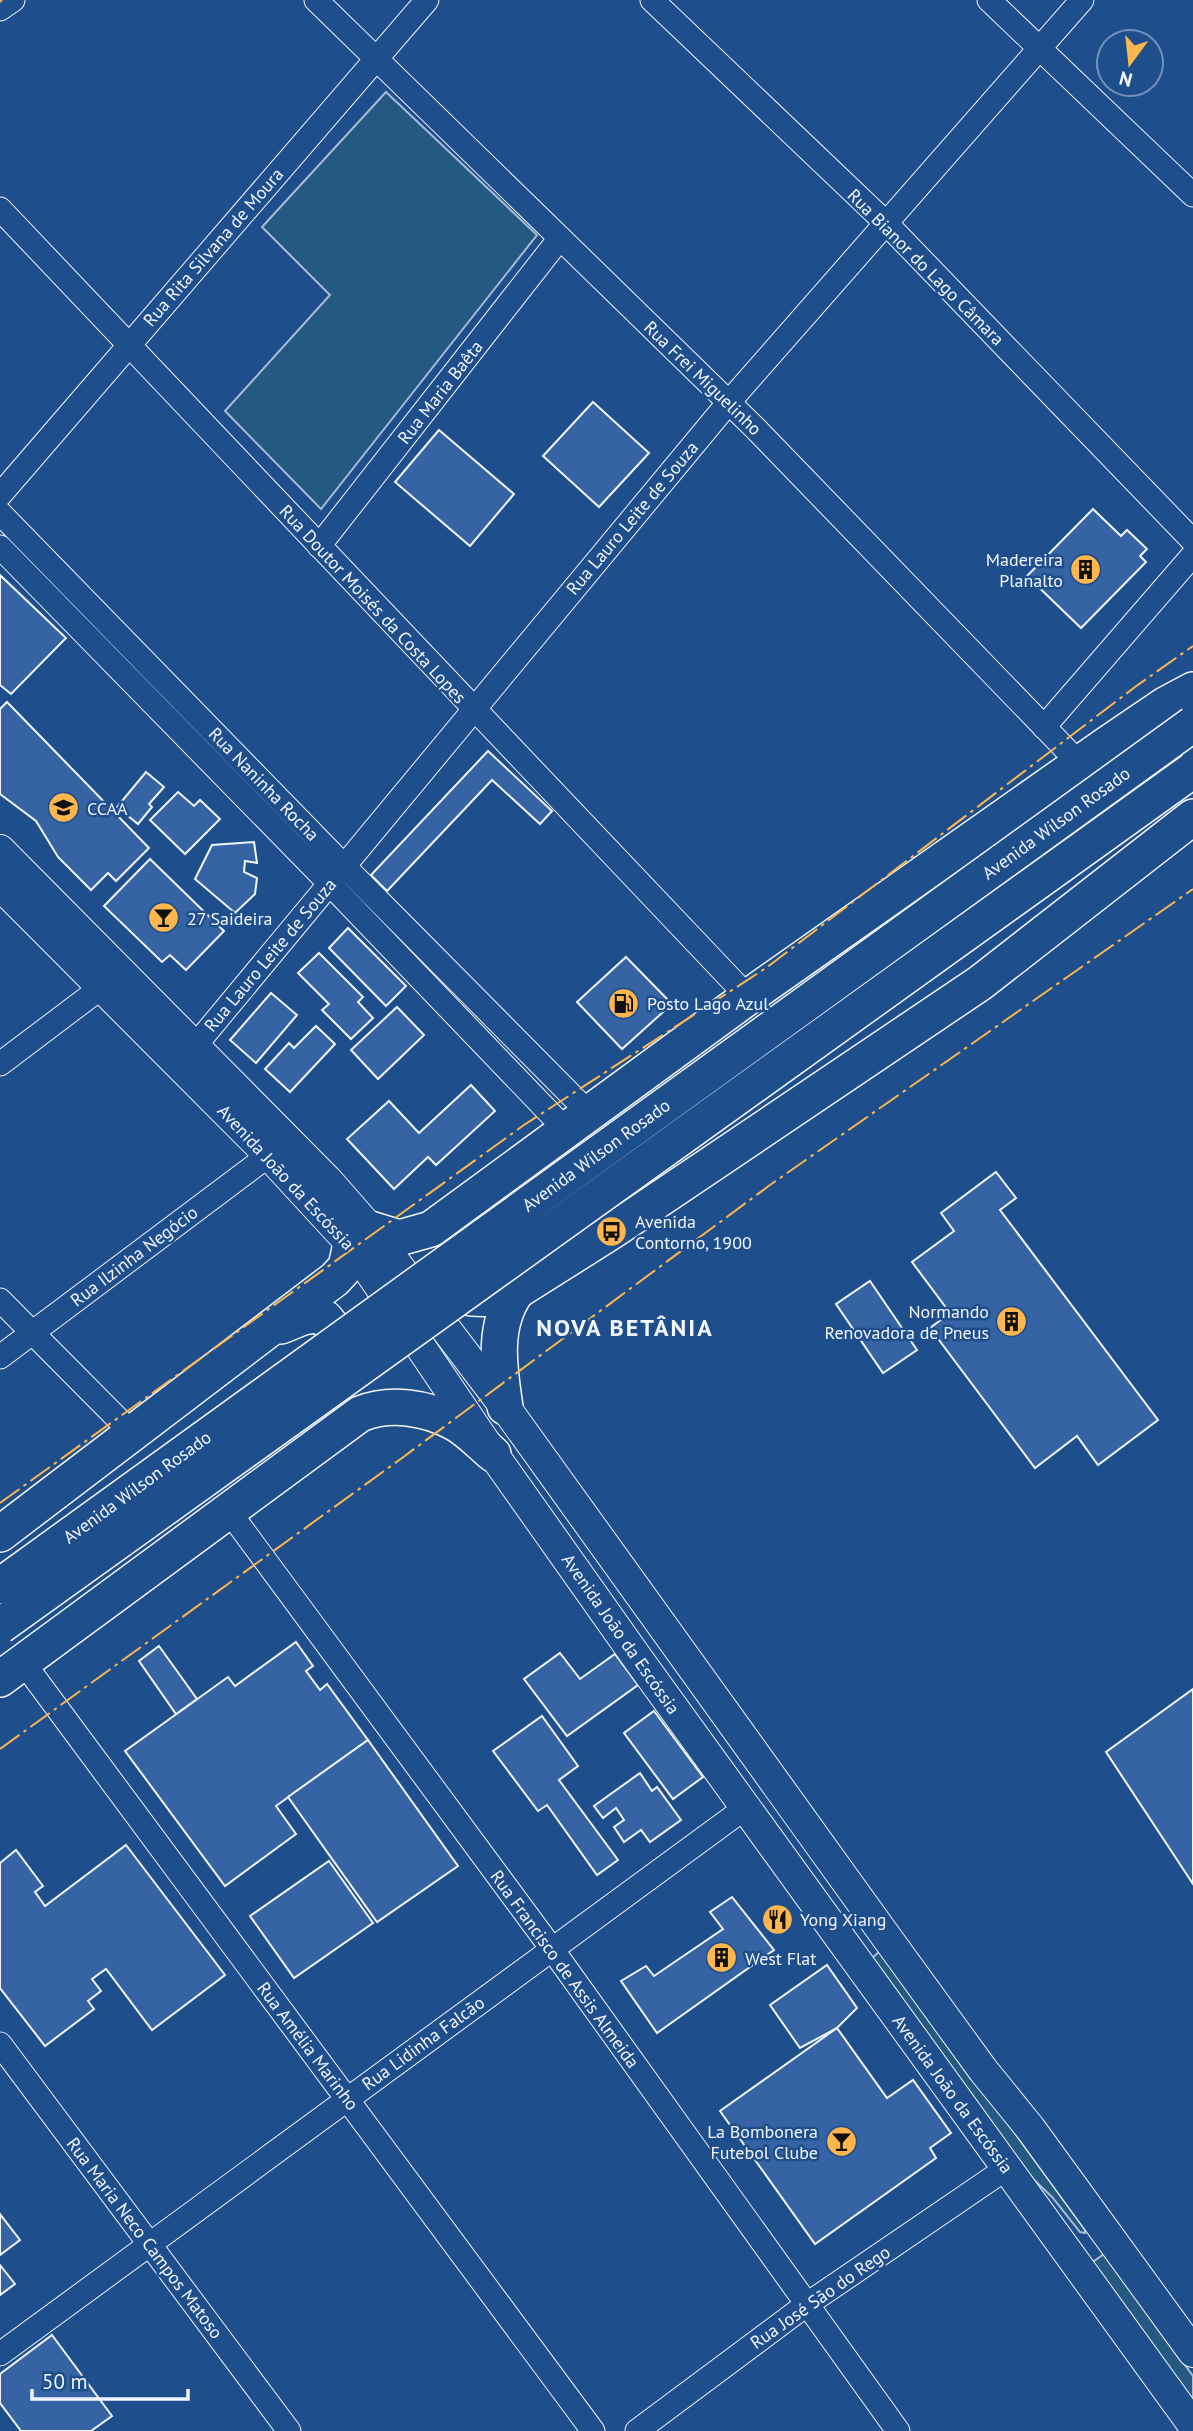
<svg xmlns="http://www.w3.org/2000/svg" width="1193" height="2431" viewBox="0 0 1193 2431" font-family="'PT Sans',sans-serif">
<rect width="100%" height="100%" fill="#1f4e8c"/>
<g fill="#245a82" stroke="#a8bbd7" stroke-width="2">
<path d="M386,92L537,235L321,509L225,411L330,295L262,227Z"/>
<path d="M880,1951L885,1954L1085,2230V2233L1080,2232L1052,2197L1028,2174L870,1960Z"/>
<path d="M1104,2254L1193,2376V2407L1090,2264Z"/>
</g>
<g fill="#3563a3" stroke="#f2f6ff" stroke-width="2">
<path d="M593,402L649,453L599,507L543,456Z"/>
<path d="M439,430L514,494L470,546L395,482Z"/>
<path d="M1093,509L1121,536L1127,530L1147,549L1140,556L1146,562L1081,628L1027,576Z"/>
<path d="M0,575L66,638L11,694L0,685Z"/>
<path d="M7,702L149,848L116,881L108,873L91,890L58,857L36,821L0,794V709Z"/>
<path d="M488,751L552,811L540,824L492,780L387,891L371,875Z"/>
<path d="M146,772L164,787L149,804L152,807L138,824L117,807Z"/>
<path d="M178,792L194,806L200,800L220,819L185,854L150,820Z"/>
<path d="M254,842L257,863L245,861L244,872L257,878L255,894L235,913L195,879L212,845Z"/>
<path d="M150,859L224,931L186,970L170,955L162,962L104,906Z"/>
<path d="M348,928L406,986L386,1006L329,948Z"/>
<path d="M319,953L363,997L358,1002L373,1018L351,1039L322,1010L329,1004L298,973Z"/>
<path d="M626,957L672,1004L622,1049L577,1002Z"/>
<path d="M271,993L297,1015L256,1063L230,1040Z"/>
<path d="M397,1007L424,1035L378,1079L351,1050Z"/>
<path d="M316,1026L335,1044L290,1092L265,1069L289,1043L294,1048Z"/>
<path d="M471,1085L495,1111L436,1165L428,1157L394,1189L347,1139L389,1101L419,1133Z"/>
<path d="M996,1172L1016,1198L1000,1210L1158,1420L1098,1465L1077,1436L1035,1468L930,1328L950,1313L912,1262L954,1231L941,1213Z"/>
<path d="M870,1281L917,1350L883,1373L836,1304Z"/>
<path d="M296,1642L313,1666L306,1671L320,1690L327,1684L368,1740L276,1806L296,1834L225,1886L125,1751L228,1677L235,1686Z"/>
<path d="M159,1646L197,1699L176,1714L139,1661Z"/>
<path d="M560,1653L580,1679L615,1654L638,1685L567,1736L524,1679Z"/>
<path d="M1193,1689V1884L1106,1752Z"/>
<path d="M654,1711L703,1777L673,1799L624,1733Z"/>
<path d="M542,1716L578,1766L559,1780L618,1860L597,1875L547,1805L538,1811L493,1751Z"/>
<path d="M368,1740L458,1866L377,1922L288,1797Z"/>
<path d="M640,1773L652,1791L657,1787L681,1820L650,1842L641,1830L624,1842L614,1827L624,1820L616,1808L603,1818L594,1806Z"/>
<path d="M126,1845L225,1975L152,2030L106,1969L92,1979L101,1991L88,2001L94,2009L45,2046L0,1988V1863L16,1850L43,1886L35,1892L45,1906Z"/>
<path d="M329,1861L373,1923L294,1978L250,1916Z"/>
<path d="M732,1897L774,1950L657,2033L621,1981L646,1966L654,1976L723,1929L710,1912Z"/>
<path d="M827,1965L857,2008L837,2028L800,2048L770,2005Z"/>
<path d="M837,2028L887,2098L913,2080L951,2133L930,2148L936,2158L815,2244L720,2111Z"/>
<path d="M0,2214L20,2240L0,2255Z"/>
<path d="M0,2265L15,2284L0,2295Z"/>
<path d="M52,2335L112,2416L91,2431H21L0,2403V2374Z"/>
</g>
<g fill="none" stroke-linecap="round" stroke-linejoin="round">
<defs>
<g id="minor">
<path d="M316,0L755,428L1081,765"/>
<path d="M652,0L886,223L1193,541"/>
<path d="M989,0L1193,195"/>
<path d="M0,9L13,0"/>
<path d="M0,209L748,997"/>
<path d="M0,495L427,0"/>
<path d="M0,513L344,866L589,1113"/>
<path d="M319,546L560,238"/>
<path d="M0,547L329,883L567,1131"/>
<path d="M1044,727L1193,555"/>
<path d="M195,1046L729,402L1082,0"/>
<path d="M0,1064L102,987"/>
<path d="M0,1300L132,1433"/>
<path d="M0,1357L269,1155"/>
<path d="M228,1510L552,1949L898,2431"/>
<path d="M23,1662L593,2431"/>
<path d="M0,2044L289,2431"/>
<path d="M0,2354L745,1808"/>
<path d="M637,2431L806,2305L1007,2168"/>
</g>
<g id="major">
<path d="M0,850L328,1181L370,1229L505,1407L882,1931L983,2070L1030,2128L1193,2352"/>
<path d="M0,885L269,1155L351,1244L493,1454L638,1659L1193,2425"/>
</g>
<g id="highway">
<path d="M370,1229L399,1238L431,1229L748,997L1106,745L1165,705L1193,690"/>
<path d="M444,1278L458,1291L471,1298L497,1299L517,1291L612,1231L980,983L1193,817"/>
<path d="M281,1326L303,1317L316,1315L325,1318L361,1363"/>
<path d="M505,1407C499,1367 492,1325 517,1291"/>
<path d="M0,1534L335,1279L346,1267L351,1244"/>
<path d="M0,1679L360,1414C390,1402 426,1407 455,1423C468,1430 481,1444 493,1454"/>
</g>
</defs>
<use href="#minor" stroke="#f2f6ff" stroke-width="25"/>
<use href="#major" stroke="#f2f6ff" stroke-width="32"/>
<use href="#highway" stroke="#f2f6ff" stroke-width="38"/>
<use href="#minor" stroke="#1f4e8c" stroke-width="23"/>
<use href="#major" stroke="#1f4e8c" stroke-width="30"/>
<use href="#highway" stroke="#1f4e8c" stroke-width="35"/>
<defs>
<g id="highway-bridge">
<path d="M0,1586L1193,724"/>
<path d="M0,1626L1193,770"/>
</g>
</defs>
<use href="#highway-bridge" stroke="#f2f6ff" stroke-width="38" stroke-linecap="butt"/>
<use href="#highway-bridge" stroke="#1f4e8c" stroke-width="35"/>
<g stroke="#ffb74d" stroke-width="2" stroke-dasharray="24 5 3.5 5" stroke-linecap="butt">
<path d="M0,2L2,0"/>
<path d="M0,1503L524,1125L766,968L1135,687L1193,646"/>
<path d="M0,1749L402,1458L770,1185L1193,889"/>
</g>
</g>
<defs>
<symbol id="building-disc" viewBox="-11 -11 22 22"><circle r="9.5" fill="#ffb74d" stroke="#1f4e8c"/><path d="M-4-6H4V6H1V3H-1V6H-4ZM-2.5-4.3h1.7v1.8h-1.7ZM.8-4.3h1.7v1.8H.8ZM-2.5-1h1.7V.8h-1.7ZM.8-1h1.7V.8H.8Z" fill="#111"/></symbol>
<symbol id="school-disc" viewBox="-11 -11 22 22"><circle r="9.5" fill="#ffb74d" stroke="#1f4e8c"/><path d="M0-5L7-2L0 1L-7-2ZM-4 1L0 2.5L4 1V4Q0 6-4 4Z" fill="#111"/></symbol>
<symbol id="bar-disc" viewBox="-11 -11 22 22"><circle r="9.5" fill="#ffb74d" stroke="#1f4e8c"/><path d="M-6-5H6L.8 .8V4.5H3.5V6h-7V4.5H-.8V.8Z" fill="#111"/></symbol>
<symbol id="fuel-disc" viewBox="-11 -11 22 22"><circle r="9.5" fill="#ffb74d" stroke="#1f4e8c"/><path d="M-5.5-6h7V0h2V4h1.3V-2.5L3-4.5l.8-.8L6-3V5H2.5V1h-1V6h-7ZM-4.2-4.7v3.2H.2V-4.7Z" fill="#111"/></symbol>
<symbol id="bus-disc" viewBox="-11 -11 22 22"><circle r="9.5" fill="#ffb74d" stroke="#1f4e8c"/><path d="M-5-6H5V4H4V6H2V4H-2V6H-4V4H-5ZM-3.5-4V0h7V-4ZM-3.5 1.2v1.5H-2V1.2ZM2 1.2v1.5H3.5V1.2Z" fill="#111"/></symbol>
<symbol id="restaurant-disc" viewBox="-11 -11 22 22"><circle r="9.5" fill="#ffb74d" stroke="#1f4e8c"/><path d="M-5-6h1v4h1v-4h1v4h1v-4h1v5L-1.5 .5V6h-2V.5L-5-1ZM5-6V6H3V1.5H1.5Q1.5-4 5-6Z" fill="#111"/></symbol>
</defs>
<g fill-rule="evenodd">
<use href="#building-disc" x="1068" y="552" width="35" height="35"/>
<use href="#school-disc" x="46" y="790" width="35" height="35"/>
<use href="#bar-disc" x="146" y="900" width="35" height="35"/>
<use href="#fuel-disc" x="606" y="986" width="35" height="35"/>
<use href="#bus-disc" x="594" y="1214" width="35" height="35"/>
<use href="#building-disc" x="994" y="1304" width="35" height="35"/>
<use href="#restaurant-disc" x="760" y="1902" width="35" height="35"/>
<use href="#building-disc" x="704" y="1940" width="35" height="35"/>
<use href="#bar-disc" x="824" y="2124" width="35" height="35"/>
</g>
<g text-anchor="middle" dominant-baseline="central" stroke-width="5" stroke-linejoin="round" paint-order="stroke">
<g font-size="18" fill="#f2f6ff" stroke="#1f4e8c">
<text transform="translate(213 247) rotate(-49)">Rua Rita Silvana de Moura</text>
<text transform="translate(926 267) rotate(45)">Rua Bianor do Lago Câmara</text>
<text transform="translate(703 378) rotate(44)">Rua Frei Miguelinho</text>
<text transform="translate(440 392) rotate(-52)">Rua Maria Baêta</text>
<text transform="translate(632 518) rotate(-50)">Rua Lauro Leite de Souza</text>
<text transform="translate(373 604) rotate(47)">Rua Doutor Moisés da Costa Lopes</text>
<text transform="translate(264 784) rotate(46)">Rua Naninha Rocha</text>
<text transform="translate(1056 823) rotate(-36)">Avenida Wilson Rosado</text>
<text transform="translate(270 955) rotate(-50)">Rua Lauro Leite de Souza</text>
<text transform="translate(596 1155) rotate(-36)">Avenida Wilson Rosado</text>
<text transform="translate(286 1177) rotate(47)">Avenida João da Escóssia</text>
<text transform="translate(134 1256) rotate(-37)">Rua Ilzinha Negócio</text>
<text transform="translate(137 1487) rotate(-36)">Avenida Wilson Rosado</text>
<text transform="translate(621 1634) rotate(55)">Avenida João da Escóssia</text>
<text transform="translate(565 1969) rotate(54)">Rua Francisco de Assis Almeida</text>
<text transform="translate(423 2043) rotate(-36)">Rua Lidinha Falcão</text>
<text transform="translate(308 2046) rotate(53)">Rua Amélia Marinho</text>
<text transform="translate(953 2094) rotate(54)">Avenida João da Escóssia</text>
<text transform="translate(145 2238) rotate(53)">Rua Maria Neco Campos Matoso</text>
<text transform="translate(820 2297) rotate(-35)">Rua José São do Rego</text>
</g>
<g font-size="18" fill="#f2f6ff" stroke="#1f4e8c" text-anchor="start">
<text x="1063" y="559" text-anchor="end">Madereira<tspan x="1063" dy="21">Planalto</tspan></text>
<text x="87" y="808">CCAA</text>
<text x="187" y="918">27 Saideira</text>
<text x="647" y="1003">Posto Lago Azul</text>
<text x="635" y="1221">Avenida<tspan x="635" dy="21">Contorno, 1900</tspan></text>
<text x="989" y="1311" text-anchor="end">Normando<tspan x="989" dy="21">Renovadora de Pneus</tspan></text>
<text x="800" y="1919">Yong Xiang</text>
<text x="745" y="1958">West Flat</text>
<text x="818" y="2131" text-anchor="end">La Bombonera<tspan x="818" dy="21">Futebol Clube</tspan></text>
</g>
<g font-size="24" font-weight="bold" letter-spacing="2" fill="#f2f6ff" stroke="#1f4e8c">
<text x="625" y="1327">NOVA BETÂNIA</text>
</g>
</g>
<g transform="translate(1130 63) rotate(195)"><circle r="33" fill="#1f4e8c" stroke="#7391ba" stroke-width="2"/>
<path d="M0-5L12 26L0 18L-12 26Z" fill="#ffb74d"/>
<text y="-10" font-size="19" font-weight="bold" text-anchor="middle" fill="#f2f6ff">N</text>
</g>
<path d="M32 2389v10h156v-10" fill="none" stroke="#f2f6ff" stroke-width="3.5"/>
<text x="42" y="2389" font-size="21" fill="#f2f6ff" stroke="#1f4e8c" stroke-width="5" paint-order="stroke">50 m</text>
</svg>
